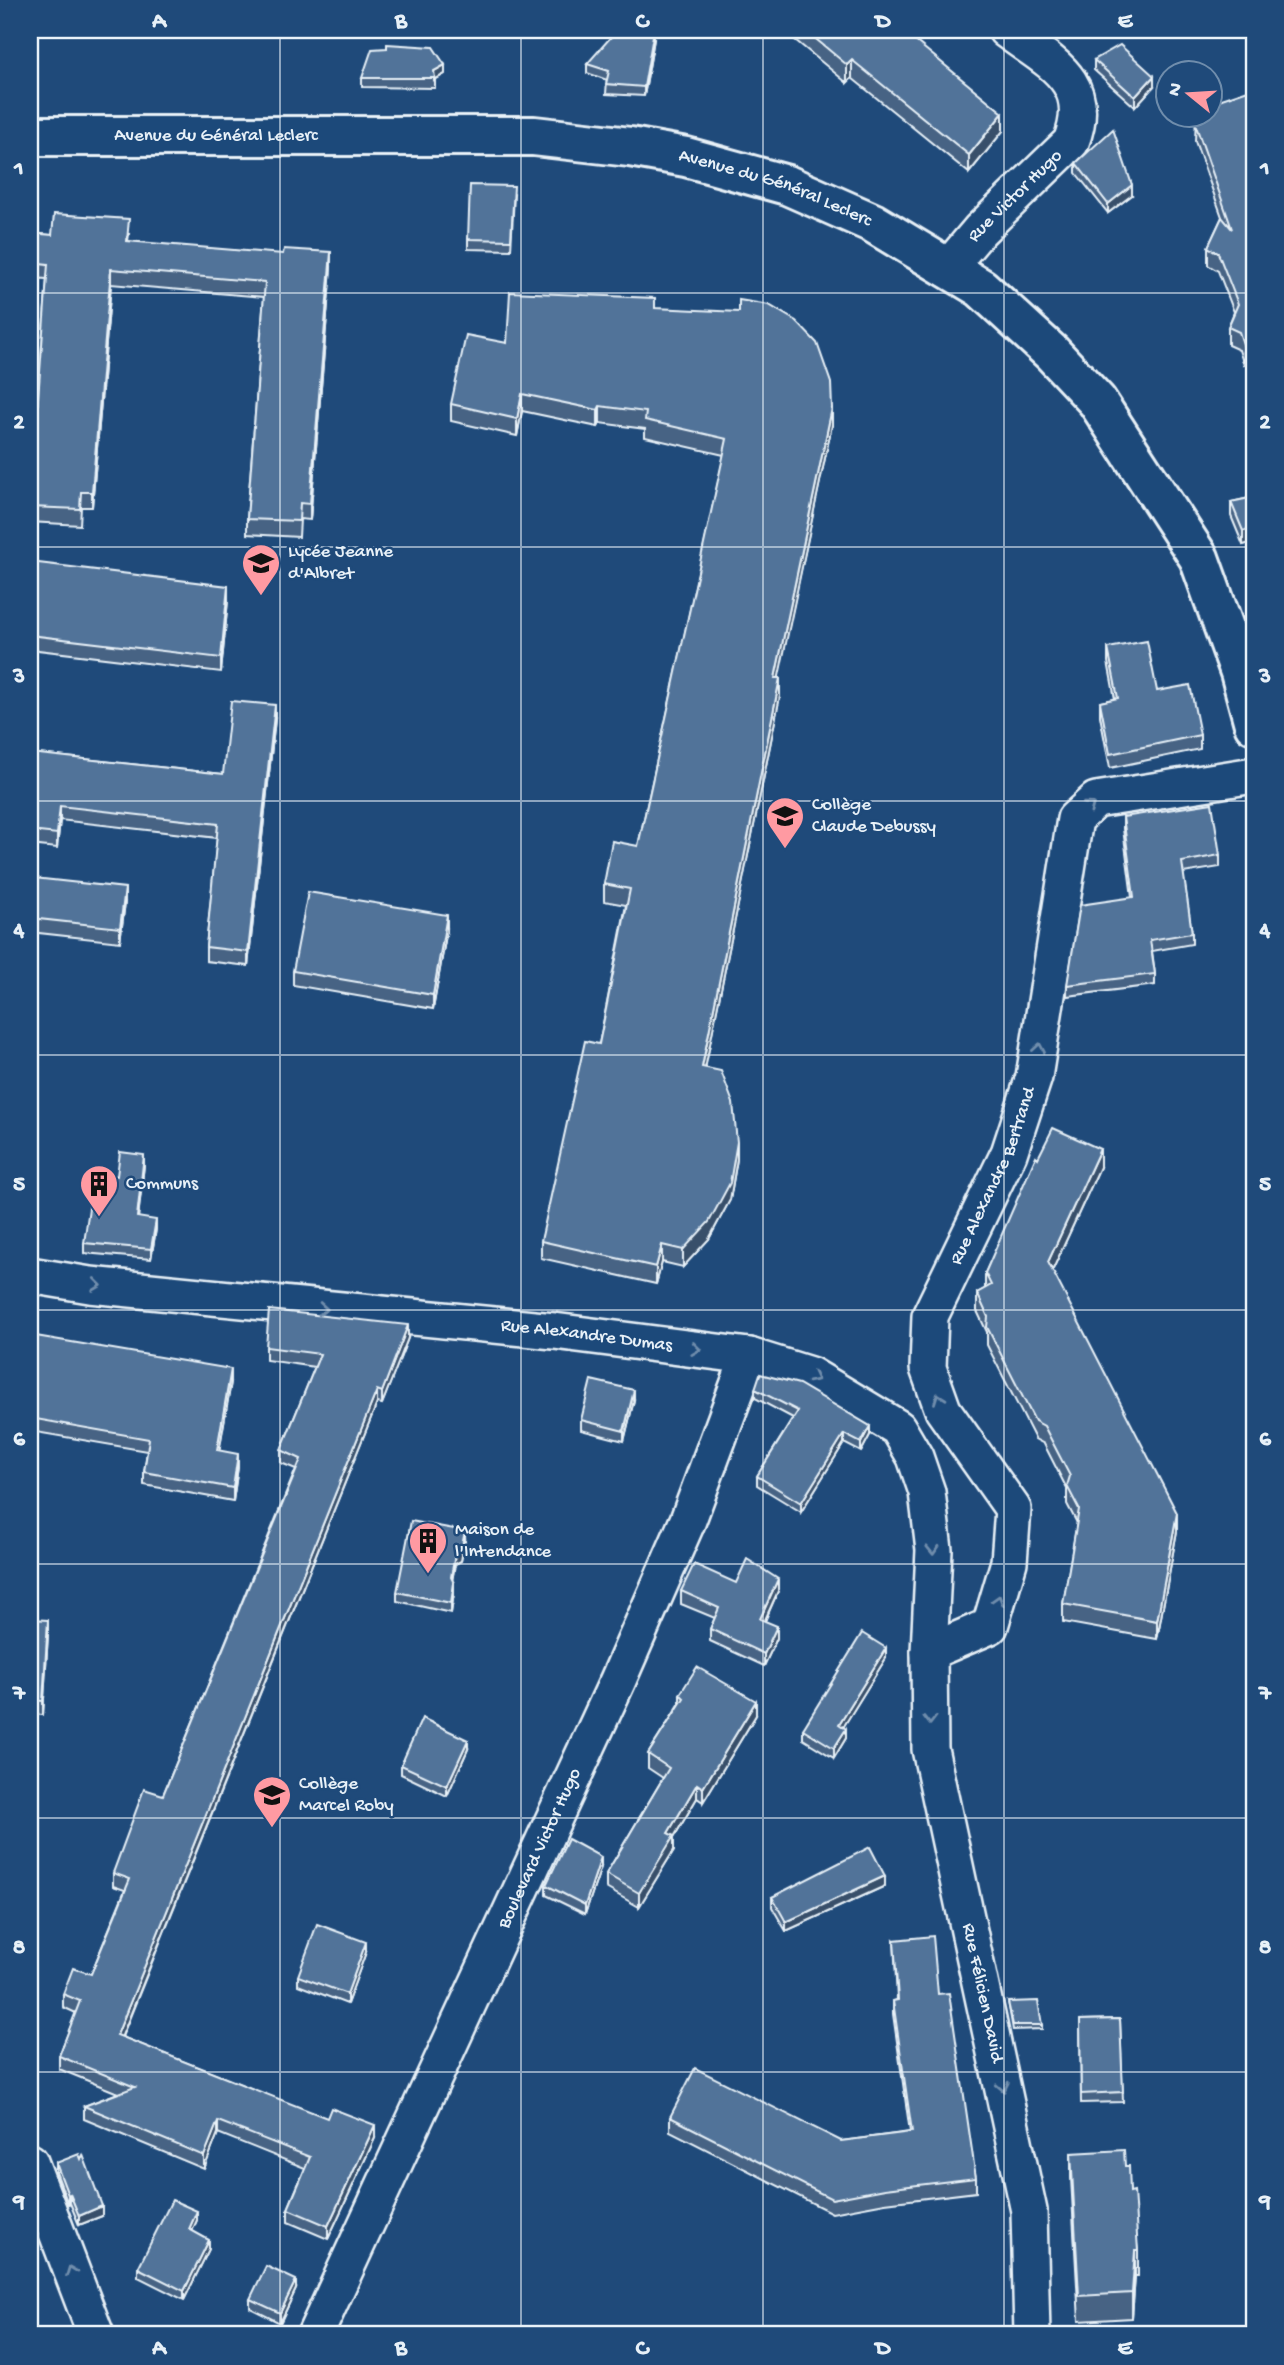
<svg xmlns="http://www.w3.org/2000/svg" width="1284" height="2365" viewBox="0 0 1284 2365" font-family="'Gochi Hand',sans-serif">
<rect width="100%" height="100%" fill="#1f4a7a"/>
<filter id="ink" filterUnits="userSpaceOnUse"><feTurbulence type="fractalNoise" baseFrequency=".0143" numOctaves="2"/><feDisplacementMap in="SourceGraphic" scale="14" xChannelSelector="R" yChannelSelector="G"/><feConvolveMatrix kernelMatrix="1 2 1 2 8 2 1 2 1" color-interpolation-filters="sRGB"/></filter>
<g filter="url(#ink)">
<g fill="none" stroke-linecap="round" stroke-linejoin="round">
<defs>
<g id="minor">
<path id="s1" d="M947,269L980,230L1071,142C1095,80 1049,62 1006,30"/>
<path id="s2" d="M30,1275L90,1285L554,1331L749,1356L810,1375L898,1428L915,1457L927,1492L934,1550L929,1652L930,1749L1029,2211L1032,2335"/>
<path id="s3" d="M929,1652L990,1626L1009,1562L1013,1509L943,1410L928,1368L930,1316L1009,1153L1034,1077L1075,819L1096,800L1254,775"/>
<path d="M30,2162L96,2335"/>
<path id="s4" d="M315,2335L618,1680L688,1520L749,1356"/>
</g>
<g id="major">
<path id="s5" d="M30,136H534L630,147L686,157L787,185L873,223L981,288L1052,353L1097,401L1199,558L1240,672L1254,724"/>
</g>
</defs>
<use href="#minor" stroke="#e8f1f8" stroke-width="40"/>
<use href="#major" stroke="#e8f1f8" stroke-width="44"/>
<use href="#minor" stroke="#1f4a7a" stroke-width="35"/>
<use href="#major" stroke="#1f4a7a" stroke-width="38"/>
</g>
<g fill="#466384" stroke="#e8f1f8" stroke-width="2">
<path d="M783,30H902L1003,131L969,173L852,78L847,83Z"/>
<path d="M654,39L644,96L606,94L607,80L587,73V64Z"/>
<path d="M1094,60L1154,86L1135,107L1094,70Z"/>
<path d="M445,74L435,80V88L362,87V78Z"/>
<path d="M1254,97V368L1253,363L1244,365L1239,350L1228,345V327L1234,312L1218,271L1208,265V247L1222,217L1195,141L1196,116H1210Z"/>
<path d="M1076,163L1132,195L1108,213L1076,173Z"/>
<path d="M514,195L511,250L468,249V239Z"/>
<path d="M30,233L52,235L129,234L128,241L331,267L310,520L300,519L299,537L247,534V519L264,297L111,284L92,507H81L80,525L30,522V500L47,279L30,278Z"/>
<path d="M655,308L832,425L778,678L780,696L705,1068L737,1159L730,1200L709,1239L683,1267L662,1262L656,1284L541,1258V1241L599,1044L626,905L604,901V884L638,846L724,455L645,437V429L600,423L598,427L522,411L517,436L451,421V404L507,343Z"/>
<path d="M1254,497V542L1243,545L1231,516V502Z"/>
<path d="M30,562L228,600L221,672L30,649Z"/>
<path d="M1108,648L1157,691L1200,735V749L1110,768L1100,716V702L1115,699L1108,662Z"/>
<path d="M275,719L248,966L206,961V947L217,838L60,820L57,848L30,845V753L223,774Z"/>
<path d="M1123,817L1220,855V867L1183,873L1192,933V944L1152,951L1155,974V985L1067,996V985L1132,897L1123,829Z"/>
<path d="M30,888L125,902L120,942L30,932Z"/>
<path d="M447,929L433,1009L293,985V971Z"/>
<path d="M1038,1158L1100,1167L1052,1271L1177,1531L1157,1639L1063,1622V1604L1077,1523L1067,1504V1489L1044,1444L1035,1439L987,1345V1332L977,1311V1293L985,1289V1273Z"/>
<path d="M144,1165L138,1217L156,1229L151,1259L84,1253V1243L117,1176Z"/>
<path d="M30,1335L231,1382L219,1451L238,1467L233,1501L144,1485V1472L147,1451L30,1431Z"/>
<path d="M408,1338L382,1404L377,1403L122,2037L375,2138L328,2239L288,2222V2209L305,2168L218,2133L204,2169L84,2119V2106L118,2093L59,2069V2056L76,2013L63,2007V1994L91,1974L125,1890L113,1886V1873L163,1795L296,1469L281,1463V1450L315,1367L266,1360V1347Z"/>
<path d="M755,1389L870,1435L861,1452L844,1443L801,1512L757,1485V1476L793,1418L755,1398Z"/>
<path d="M634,1400L624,1441L581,1430V1420Z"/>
<path d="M465,1540L461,1561L455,1564L452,1580L454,1593L451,1613L397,1601V1592Z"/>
<path d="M681,1591H778L765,1621L777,1638L764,1666L710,1641V1629L715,1618L681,1604Z"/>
<path d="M30,1619L48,1634L43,1715L30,1714Z"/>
<path d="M886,1658L843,1727L846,1738L834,1758L803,1739V1729Z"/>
<path d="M680,1694L756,1715L703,1802L697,1798L674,1837V1850L639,1907L606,1888V1874L663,1778L648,1768V1754L680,1703Z"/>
<path d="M468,1749L447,1796L401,1774V1765Z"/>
<path d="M601,1867L585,1914L546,1895V1885Z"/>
<path d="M885,1886L786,1931L772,1907V1897Z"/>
<path d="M894,1940L938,1994L976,2178V2192L885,2203L832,2213L670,2131V2117L841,2141L910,2132L893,2014V2001L897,2000Z"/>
<path d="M366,1952L347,2004L298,1985V1976Z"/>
<path d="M1008,2002L1042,2025V2029L1013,2030Z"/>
<path d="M1120,2019L1123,2102L1081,2103L1080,2020Z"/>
<path d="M1071,2153L1125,2166L1130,2192L1138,2251V2276H1135L1132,2318L1079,2321L1071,2178Z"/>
<path d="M56,2163L102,2216L79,2225L70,2203L68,2204L56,2172Z"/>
<path d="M197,2220L192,2231L209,2249L184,2300L138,2277V2268Z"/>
<path d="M296,2289L280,2323L250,2308V2299Z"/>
</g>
<g fill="#39506b" stroke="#e8f1f8" stroke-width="2">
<path d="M654,30V39L644,96V87Z"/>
<path d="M852,60V78L847,83V65Z"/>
<path d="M445,65V74L434,80V71Z"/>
<path d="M1154,76V86L1135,107V97Z"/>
<path d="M1003,113V131L969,173V155Z"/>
<path d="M1132,185V195L1108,213V204Z"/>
<path d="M331,252V267L310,520V504Z"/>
<path d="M111,269V284L92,507V492Z"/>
<path d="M1253,345V363L1244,365V347Z"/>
<path d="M522,394V411L517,436V419Z"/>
<path d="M600,406V423L598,427V410Z"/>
<path d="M832,408V425L775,695V678Z"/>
<path d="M1254,528V542L1243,545V531Z"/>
<path d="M228,586V600L221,672V658Z"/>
<path d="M780,678V696L702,1084V1067Z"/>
<path d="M275,705V719L248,966V952Z"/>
<path d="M60,806V820L57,848V834Z"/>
<path d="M125,888V902L120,942V928Z"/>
<path d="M447,915V929L433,1009V995Z"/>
<path d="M737,1142V1159L730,1200L709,1239L683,1267V1250Z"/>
<path d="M1100,1149V1167L1048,1280V1262Z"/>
<path d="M144,1155V1165L137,1227V1217Z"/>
<path d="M156,1220V1229L151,1259V1249Z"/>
<path d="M662,1245V1262L656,1284V1267Z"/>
<path d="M408,1325V1338L382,1404V1392Z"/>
<path d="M231,1369V1382L217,1464V1450Z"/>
<path d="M377,1390V1403L117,2048V2035Z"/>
<path d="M634,1390V1400L624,1441V1431Z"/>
<path d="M870,1426V1435L861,1452V1443Z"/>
<path d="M844,1434V1443L801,1512V1503Z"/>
<path d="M238,1454V1467L233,1501V1488Z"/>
<path d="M1177,1513V1531L1157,1639V1621Z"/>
<path d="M465,1531V1540L461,1561L455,1564L451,1587V1577L455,1554Z"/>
<path d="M778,1579V1591L760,1631V1619Z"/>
<path d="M454,1583V1593L451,1613V1603Z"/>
<path d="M48,1620V1634L43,1715V1701Z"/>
<path d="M777,1626V1638L764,1666V1654Z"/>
<path d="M886,1648V1658L839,1734V1724Z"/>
<path d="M756,1701V1715L703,1802V1788Z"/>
<path d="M846,1729V1738L834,1758V1748Z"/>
<path d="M468,1740V1749L447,1796V1786Z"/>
<path d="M697,1784V1798L674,1837V1850L639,1907V1893L668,1833Z"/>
<path d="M601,1857V1867L585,1914V1905Z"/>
<path d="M885,1876V1886L786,1931V1922Z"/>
<path d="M366,1942V1952L347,2004V1994Z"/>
<path d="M218,2121V2133L204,2169V2156Z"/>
<path d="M375,2125V2138L328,2239V2226Z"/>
<path d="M70,2194V2203L68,2204V2195Z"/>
<path d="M102,2206V2216L79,2225V2216Z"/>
<path d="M197,2211V2220L189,2238V2229Z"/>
<path d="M209,2240V2249L184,2300V2291Z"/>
<path d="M1135,2251V2276L1132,2318V2293Z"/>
<path d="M296,2280V2289L280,2323V2313Z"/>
</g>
<g fill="#517399" stroke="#e8f1f8" stroke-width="2">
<path d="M617,30H654L644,87L606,84L609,71L587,64Z"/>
<path d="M805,30H902L1003,113L969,155L852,60L847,65Z"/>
<path d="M387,44L433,47L445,65L434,71L435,78H362L372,49L387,48Z"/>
<path d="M1120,45L1154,76L1135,97L1094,60Z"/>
<path d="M1251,89L1254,97V120H1253L1254,124V350L1253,345L1244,347L1239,332L1228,327L1238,304L1218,253L1208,247L1222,217L1232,229L1195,123L1200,121L1198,116H1210V103Z"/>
<path d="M1113,129L1132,185L1108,204L1076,163Z"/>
<path d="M470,185L514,186L511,240L468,239Z"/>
<path d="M54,214L129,219L127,241L283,254L284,249L331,252L310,504L300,503L299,521L247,519L265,282L111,269L92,492H81L80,509L30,507L48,264L30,262V233L52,235Z"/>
<path d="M510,292L655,298V308L739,312V300L769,305L796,321L817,343L831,383L832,408L775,678H780L702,1067L721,1071L733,1103L737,1142L730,1183L709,1222L683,1250L662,1245L656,1267L541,1241L585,1041L599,1044L630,889L604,884L612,841L638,846L727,439L645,420L646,412L600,406L598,410L522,394L517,419L451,404L466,335L507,343Z"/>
<path d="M1254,497V528L1243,531L1231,502Z"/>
<path d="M30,562L228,586L221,658L30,635Z"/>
<path d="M1147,641L1157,691L1190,685L1200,735L1110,754L1100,702L1118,698L1108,648Z"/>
<path d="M231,701L275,705L248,952L206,947L218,824L60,806L57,834L30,831V753L223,774Z"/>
<path d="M1212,803L1220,855L1182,862L1192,933L1150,940L1155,974L1067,985L1080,905L1134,897L1123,817Z"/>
<path d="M34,878L125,888L120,928L30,918V888H33Z"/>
<path d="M308,892L447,915L433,995L293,971Z"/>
<path d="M1053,1128L1100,1149L1048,1262L1177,1513L1157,1621L1063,1604L1079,1509L1067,1486L1070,1476L1044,1426L1035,1421L987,1327L988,1317L977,1293L991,1285L985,1273L1036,1156L1038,1158Z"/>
<path d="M120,1152L144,1155L137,1217L156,1220L151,1249L84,1243L94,1173L117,1176Z"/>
<path d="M1254,1243V1278H1253L1248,1244Z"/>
<path d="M269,1310L408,1325L382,1392L377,1390L117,2035L327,2118L331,2108L375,2125L328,2226L288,2209L310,2157L218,2121L204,2156L84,2106L135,2087L59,2056L80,2001L63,1994L73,1968L91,1974L130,1879L113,1873L144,1789L163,1795L301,1459L281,1450L320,1354L266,1347Z"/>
<path d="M30,1335L231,1369L217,1450L238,1454L233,1488L144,1472L149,1439L30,1418Z"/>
<path d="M760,1374L799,1384L870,1426L861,1443L844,1434L801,1503L757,1476L798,1411L755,1389Z"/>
<path d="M591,1380L634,1390L624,1431L581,1420Z"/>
<path d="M411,1521L465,1531L461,1551L455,1554L451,1577L454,1583L451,1603L397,1592Z"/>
<path d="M747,1559L778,1579L760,1619L777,1626L764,1654L710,1629L719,1608L681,1591L694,1564L736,1583Z"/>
<path d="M30,1619L48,1620L43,1701L30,1700Z"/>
<path d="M862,1633L886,1648L839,1724L846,1729L834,1748L803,1729Z"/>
<path d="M697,1667L756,1701L703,1788L697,1784L668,1833L674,1836L639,1893L606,1874L669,1768L648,1754L684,1698L680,1694Z"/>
<path d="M422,1718L468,1740L447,1786L401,1765Z"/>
<path d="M568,1839L601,1857L585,1905L546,1885Z"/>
<path d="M870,1847L885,1876L786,1922L772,1897Z"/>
<path d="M317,1924L366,1942L347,1994L298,1976Z"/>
<path d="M933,1936L938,1994L949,1993L976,2178L885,2189L832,2199L670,2117L695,2068L841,2141L912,2132L893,2001L898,2000L894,1940Z"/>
<path d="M1038,2001L1042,2025H1013L1008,2002Z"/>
<path d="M1120,2019L1123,2092L1081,2094L1080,2020Z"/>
<path d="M1124,2150L1125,2166H1129L1130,2192L1134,2191L1138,2251H1135L1132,2293L1079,2296L1071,2153Z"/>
<path d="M79,2154L81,2159L83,2155L102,2206L79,2216L70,2194L68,2195L56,2163Z"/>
<path d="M172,2200L197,2211L189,2229L209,2240L184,2291L138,2268Z"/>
<path d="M266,2266L296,2280L280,2313L250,2299Z"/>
</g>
<defs><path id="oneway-chevron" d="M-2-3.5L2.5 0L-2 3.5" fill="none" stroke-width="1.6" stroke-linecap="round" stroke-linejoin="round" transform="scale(1.75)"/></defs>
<g stroke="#6f8dac">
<use href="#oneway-chevron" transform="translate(1090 806) rotate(-37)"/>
<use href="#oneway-chevron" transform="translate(1039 1048) rotate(-81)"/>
<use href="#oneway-chevron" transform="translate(97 1285) rotate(7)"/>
<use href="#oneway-chevron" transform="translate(323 1309) rotate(5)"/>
<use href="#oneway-chevron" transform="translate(696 1349) rotate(7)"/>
<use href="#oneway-chevron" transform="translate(814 1378) rotate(27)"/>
<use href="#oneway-chevron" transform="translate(939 1398) rotate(-110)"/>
<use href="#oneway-chevron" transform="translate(933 1550) rotate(88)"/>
<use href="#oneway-chevron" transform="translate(998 1600) rotate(-73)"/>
<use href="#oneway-chevron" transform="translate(930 1720) rotate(90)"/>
<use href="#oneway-chevron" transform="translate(1003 2087) rotate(78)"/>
<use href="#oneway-chevron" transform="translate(71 2271) rotate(-111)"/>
</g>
</g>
<path fill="none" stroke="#e8f1f8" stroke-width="2" stroke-opacity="0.55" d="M280,30V2335M521,30V2335M763,30V2335M1004,30V2335M30,293H1254M30,547H1254M30,801H1254M30,1055H1254M30,1310H1254M30,1564H1254M30,1818H1254M30,2072H1254"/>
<defs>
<symbol id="school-pin" viewBox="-11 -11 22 30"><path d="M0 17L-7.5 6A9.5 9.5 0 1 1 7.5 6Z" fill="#ff9aa2" stroke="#1f4a7a"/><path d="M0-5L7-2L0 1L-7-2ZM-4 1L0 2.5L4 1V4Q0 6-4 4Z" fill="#111"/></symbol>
<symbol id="building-pin" viewBox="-11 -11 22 30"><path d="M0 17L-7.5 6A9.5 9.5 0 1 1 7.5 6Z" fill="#ff9aa2" stroke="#1f4a7a"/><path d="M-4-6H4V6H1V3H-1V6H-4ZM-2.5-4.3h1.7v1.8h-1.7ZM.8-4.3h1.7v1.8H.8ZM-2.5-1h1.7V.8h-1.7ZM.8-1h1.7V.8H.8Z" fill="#111"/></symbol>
</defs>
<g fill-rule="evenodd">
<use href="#school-pin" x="239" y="541" width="44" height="60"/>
<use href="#school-pin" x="763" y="794" width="44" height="60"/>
<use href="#building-pin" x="77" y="1162" width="44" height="60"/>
<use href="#building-pin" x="406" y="1519" width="44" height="60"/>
<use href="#school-pin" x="250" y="1773" width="44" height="60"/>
</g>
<g text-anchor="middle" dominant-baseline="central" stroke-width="5" stroke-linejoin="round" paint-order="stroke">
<g font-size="19" fill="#e8f1f8" stroke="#1f4a7a">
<text stroke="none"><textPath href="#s5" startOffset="186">Avenue du Général Leclerc</textPath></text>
<text stroke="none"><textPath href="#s5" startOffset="752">Avenue du Général Leclerc</textPath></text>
<text stroke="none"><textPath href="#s1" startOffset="100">Rue Victor Hugo</textPath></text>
<text stroke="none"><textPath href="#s3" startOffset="558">Rue Alexandre Bertrand</textPath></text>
<text stroke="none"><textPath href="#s2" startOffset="560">Rue Alexandre Dumas</textPath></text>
<text stroke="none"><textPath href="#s4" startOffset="536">Boulevard Victor Hugo</textPath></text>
<text stroke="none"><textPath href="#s2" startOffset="1468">Rue Félicien David</textPath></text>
</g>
<g font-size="19" fill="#e8f1f8" stroke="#1f4a7a" text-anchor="start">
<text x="288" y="552">Lycée Jeanne<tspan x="288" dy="22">d'Albret</tspan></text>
<text x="812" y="805">Collège<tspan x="812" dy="22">Claude Debussy</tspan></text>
<text x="126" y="1184">Communs</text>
<text x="455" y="1530">Maison de<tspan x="455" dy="22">l'Intendance</tspan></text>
<text x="299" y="1784">Collège<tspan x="299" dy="22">Marcel Roby</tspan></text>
</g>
</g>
<rect width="1284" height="2365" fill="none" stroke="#1f4a7a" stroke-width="77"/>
<g transform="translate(1189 94) rotate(288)"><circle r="33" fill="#1f4a7a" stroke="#6f8dac" stroke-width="2"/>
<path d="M0-5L12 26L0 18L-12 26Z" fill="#ff9aa2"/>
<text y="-10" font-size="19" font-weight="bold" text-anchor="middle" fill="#e8f1f8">N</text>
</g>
<rect x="38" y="38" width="1208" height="2288" fill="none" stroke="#e8f1f8" stroke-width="2.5"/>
<g font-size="23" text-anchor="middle" font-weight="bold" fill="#e8f1f8">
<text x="159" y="27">A</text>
<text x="401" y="27">B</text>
<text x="642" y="27">C</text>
<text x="883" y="27">D</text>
<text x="1125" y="27">E</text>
<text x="19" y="174">1</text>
<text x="1265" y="174">1</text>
<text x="19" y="428">2</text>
<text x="1265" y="428">2</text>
<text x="19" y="682">3</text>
<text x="1265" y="682">3</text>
<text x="19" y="936">4</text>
<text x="1265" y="936">4</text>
<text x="19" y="1190">5</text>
<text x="1265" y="1190">5</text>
<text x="19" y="1445">6</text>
<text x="1265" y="1445">6</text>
<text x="19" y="1699">7</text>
<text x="1265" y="1699">7</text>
<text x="19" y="1953">8</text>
<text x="1265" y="1953">8</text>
<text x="19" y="2207">9</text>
<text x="1265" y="2207">9</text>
<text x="159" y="2354">A</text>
<text x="401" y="2354">B</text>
<text x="642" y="2354">C</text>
<text x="883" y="2354">D</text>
<text x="1125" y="2354">E</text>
</g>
</svg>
